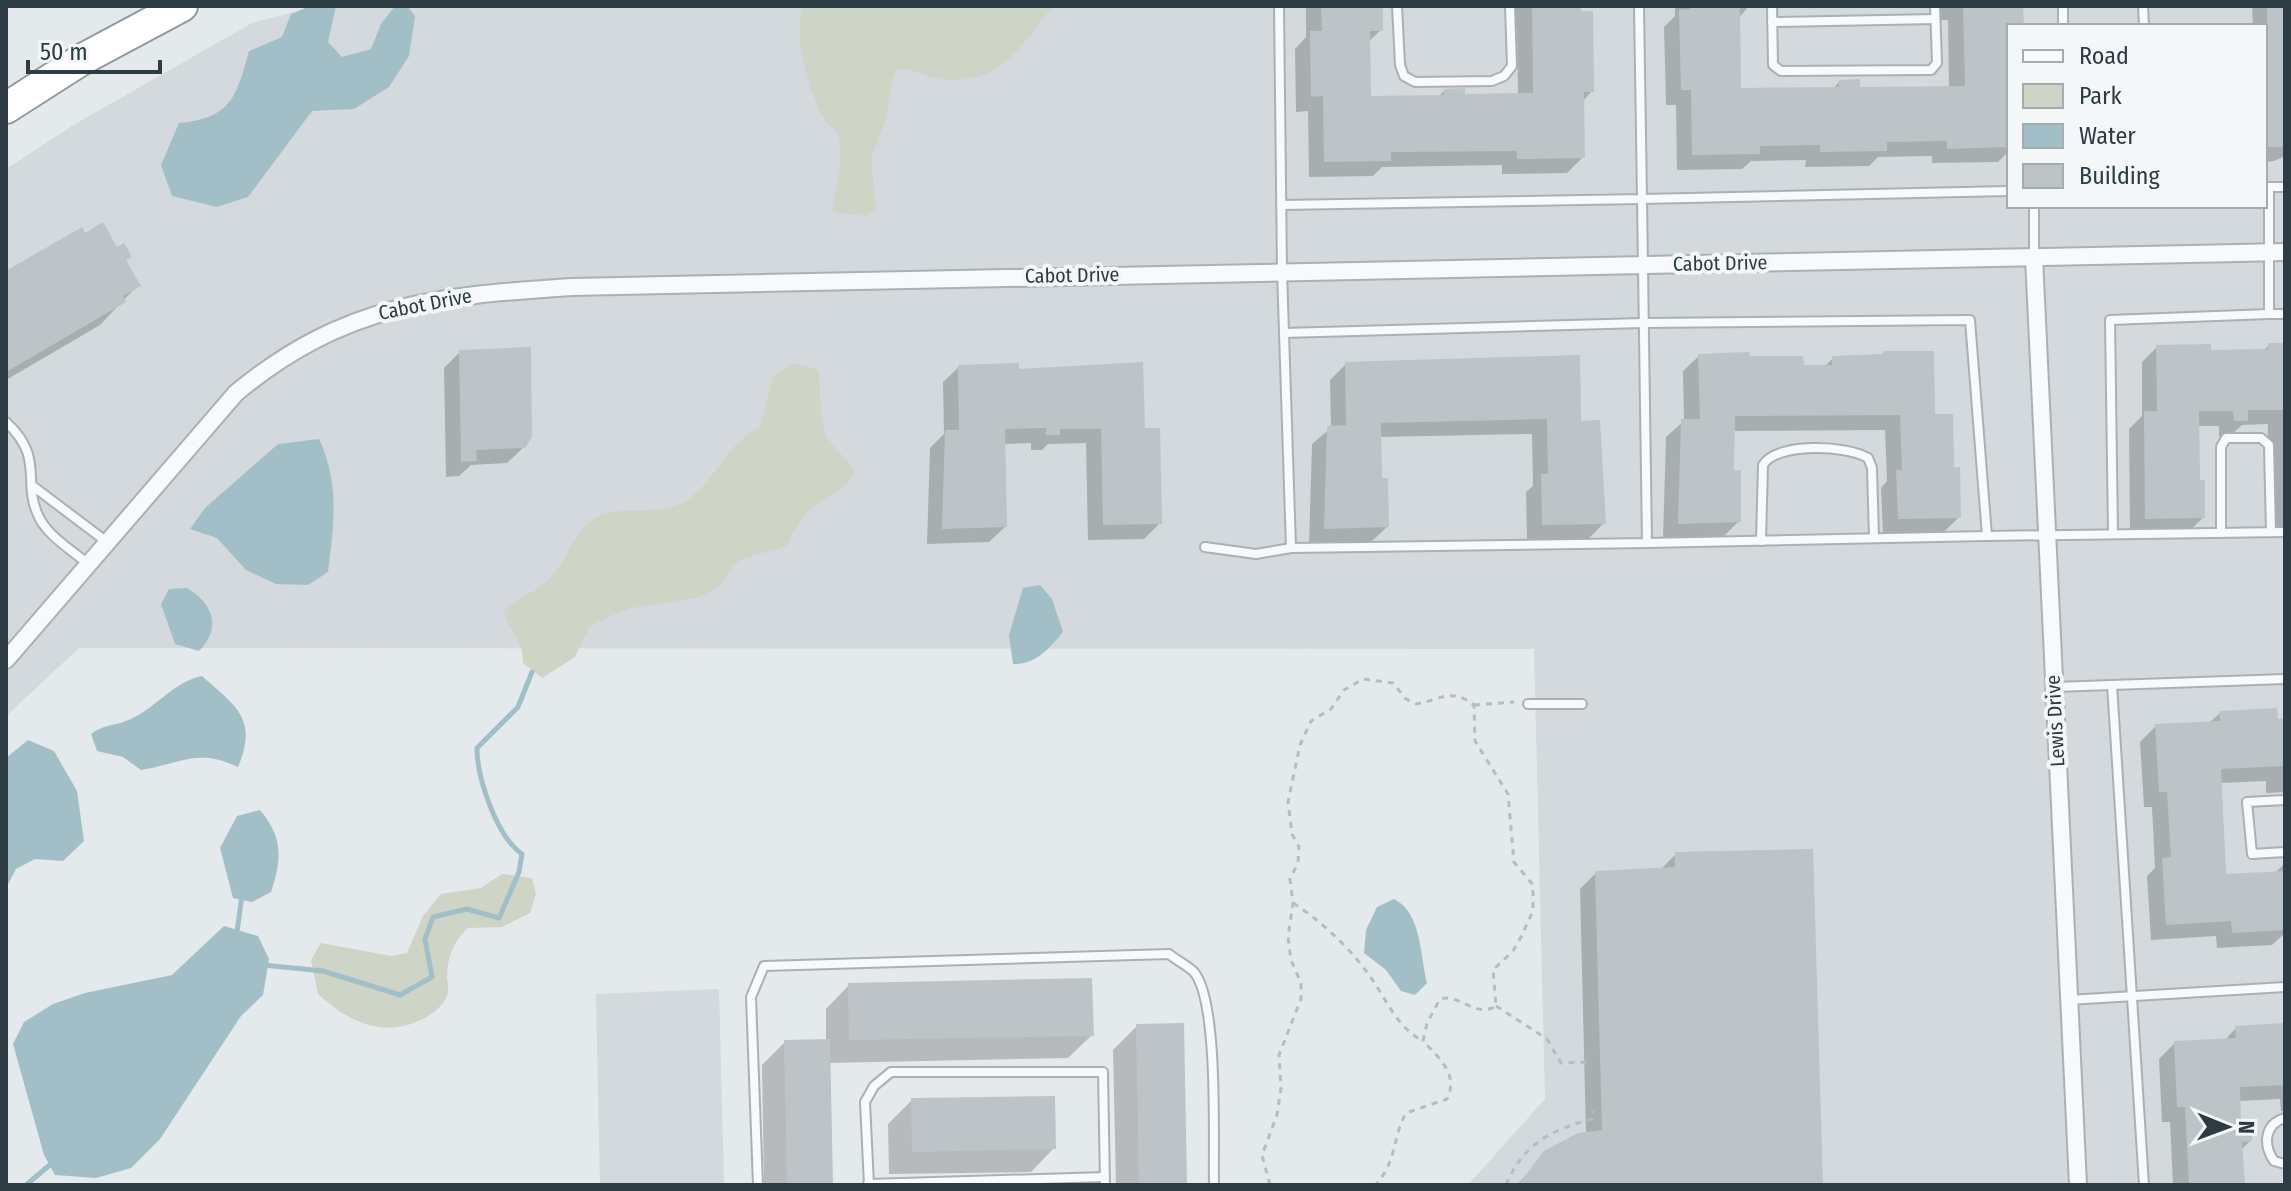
<svg xmlns="http://www.w3.org/2000/svg" width="2291" height="1191" viewBox="0 0 2291 1191" font-family="'Fira Sans Condensed',sans-serif">
<rect width="100%" height="100%" fill="#e4e9eb"/>
<g fill="#d3d9dd" fill-rule="evenodd">
<path d="M318,6H2285V1185H1468L1545,1099L1534,649L79,648L6,716V169L75,124L252,23ZM2009,26H2265V206H2009Z"/>
<path d="M719,989L724,1185H600L596,994Z"/>
</g>
<g fill="#ced4c6">
<path d="M802,6H1053C1019,47 1007,81 946,80C929,79 916,68 898,69L893,75L886,118L871,159L876,210L867,216L833,212C834,191 846,152 837,132C834,127 827,125 824,119C808,86 794,42 802,6Z"/>
<path d="M794,363L818,370C822,392 817,426 832,444C842,457 846,455 854,473C843,494 823,497 806,514C798,522 792,535 786,546L739,560L717,588L700,597L631,608L610,616L589,627L575,657L542,678L523,663L522,649L503,612C517,598 535,593 548,580C571,559 574,520 608,513C636,507 661,516 687,500C718,479 722,447 760,427L773,377Z"/>
<path d="M502,874L532,878L536,894L530,913L502,927L468,928C453,942 447,957 447,978C448,983 449,991 447,996C443,1006 433,1013 425,1018C385,1039 349,1023 318,994L311,960L321,943L391,956L407,953L423,916L441,894L481,888Z"/>
</g>
<g fill="#a2bfc8">
<path d="M310,6H336L328,42L342,57L371,49L381,24L395,6H407L415,16L409,56L389,87L354,109L312,111L248,197L217,207L172,196L161,165L179,123C231,118 236,98 249,51L282,37L291,14Z"/>
<path d="M319,439C340,484 334,524 328,572L308,585L276,584L246,570L217,538L190,529L205,508L278,444Z"/>
<path d="M1040,585L1052,599L1063,632C1050,648 1035,665 1013,664L1009,635L1023,588Z"/>
<path d="M187,588C213,603 222,628 199,651L175,644L161,604L169,589Z"/>
<path d="M202,676C237,707 258,719 238,767C197,748 183,763 141,770L123,757L97,751L91,734C103,725 112,726 126,721C155,710 172,682 202,676Z"/>
<path d="M28,740L54,751L77,791L84,841L63,861L35,859L16,869L6,888V758Z"/>
<path d="M260,810C283,837 282,859 271,892L252,902L233,898L220,848L237,816Z"/>
<path d="M1394,899C1422,913 1420,956 1427,983L1415,995L1401,991L1386,970L1364,953L1366,930L1377,907Z"/>
<path d="M224,926L258,936L269,959L263,995L241,1016L160,1139L131,1168L96,1178L55,1175L44,1155L13,1044L24,1022L53,1004L85,993L172,975Z"/>
</g>
<g fill="#0003">
<path d="M1306,6H1381V30L1368,42L1369,98L1438,97L1444,91L1463,96L1518,95L1517,28H1506V6H1579L1592,91L1582,102L1583,157L1567,173L1502,174V165L1382,167L1373,176L1309,177L1308,111L1296,112L1295,49L1306,37Z"/>
<path d="M1675,6H1749L1738,19L1740,90L1833,89L1840,81L1858,90L1949,88L1948,20H1936V6H2021L2022,26H2009V151L1998,162L1932,163V156L1878,157L1869,166L1805,167L1806,160L1751,161L1742,169L1677,170L1676,105H1666L1664,27L1675,16Z"/>
<path d="M2252,6H2285V156L2274,161L2265,162V26H2253Z"/>
<path d="M85,235L124,262L138,285L100,325L6,380V273Z"/>
<path d="M2269,345H2285V532H2265L2268,424L2242,425L2230,436H2219V426H2197L2198,482L2203,518L2187,533L2130,534L2129,429L2142,416V362L2157,347L2209,352L2263,351Z"/>
<path d="M460,352L524,447L507,463L471,465L459,476L446,477L444,368Z"/>
<path d="M1699,356L1824,367L1833,358L1933,416L1952,469L1959,517L1943,533L1883,534L1881,488L1887,481L1885,430L1733,431L1732,474L1739,521L1723,537L1663,539L1666,437L1684,421L1683,371Z"/>
<path d="M1346,364L1579,423L1604,523L1588,539L1527,540L1526,492L1533,486L1532,434L1379,437L1380,480L1387,527L1371,542L1309,544L1312,444L1331,428L1330,380Z"/>
<path d="M959,367L1017,371L1143,431L1160,523L1144,539L1088,540L1086,443L1048,444L1042,450H1031V443L1003,444L1005,527L989,542L927,544L930,448L944,434L943,382Z"/>
<path d="M2220,713L2285,720V792L2266,793V781L2220,783L2224,876L2275,873L2285,863V933L2272,945L2217,948L2216,936L2151,940L2147,876L2155,868L2152,807H2144L2140,742L2156,726L2209,723Z"/>
<path d="M1676,854L1821,1185H1517L1546,1152L1586,1134L1580,889L1596,873L1660,870Z"/>
<path d="M849,985L1092,1035L1068,1058L828,1063L831,1185H764L762,1065L785,1042L826,1041V1009Z"/>
<path d="M2285,1025V1111H2281L2280,1099L2238,1101L2240,1129L2250,1141L2241,1150L2243,1185H2173L2170,1122H2162L2159,1059L2175,1043L2224,1041L2236,1028Z"/>
<path d="M1137,1026L1185,1185H1116L1113,1050Z"/>
<path d="M912,1100L1054,1148L1031,1172L889,1174L888,1124Z"/>
</g>
<g fill="none" stroke-linecap="round" stroke-linejoin="round">
<g stroke="#a2bfc8" stroke-width="5">
<path d="M237,932L242,895"/>
<path d="M263,965L323,971L400,995L432,977L425,939L433,917L467,909L499,918L519,872L522,854C496,836 477,777 477,748L518,707L532,672"/>
<path d="M26,1185L52,1163"/>
</g>
</g>
<g fill="#bcc4c8">
<path d="M1321,6H1383V31H1370L1371,96L1444,95V89L1465,88V94L1533,93L1532,6H1581V11H1593L1594,92H1584L1585,158L1517,159V151L1391,152V161L1324,162L1323,96L1311,97L1310,31H1322Z"/>
<path d="M1690,6H1740L1741,88L1839,87V80L1860,79V87L1965,86L1963,6H2023L2024,26H2009V147L1947,149V141L1887,142V151L1820,152V145L1760,146V154L1692,155L1691,90H1681L1679,10L1690,9Z"/>
<path d="M2267,6H2285V147H2265Z"/>
<path d="M103,222L117,247L124,243L132,257L126,260L141,286L123,296L126,302L6,372V271L82,227L85,233Z"/>
<path d="M2268,343H2285V410H2248V421H2234L2233,411H2199L2200,480H2205V518L2145,519L2144,411H2157L2156,345L2211,344V350L2268,349Z"/>
<path d="M531,347L532,437L525,448L476,450L477,461L461,462L459,350Z"/>
<path d="M1883,351H1934L1935,414H1953L1954,467H1960L1961,518L1898,519L1896,470H1902L1900,415L1735,416L1734,471L1741,470V522L1678,524L1681,419H1700L1698,354L1749,352L1750,356H1803L1804,365H1832V356L1883,354Z"/>
<path d="M1580,355L1581,421L1600,420L1606,524L1542,525L1541,474H1548L1547,419L1381,423L1382,478H1388L1389,527L1324,529L1327,426L1346,425L1345,362Z"/>
<path d="M1143,362L1145,428H1160L1162,524L1103,525L1101,429H1060V435H1046V428L1005,429L1007,527L942,529L945,430H959L958,365L1019,363V369Z"/>
<path d="M2277,708L2278,719L2285,718V766L2221,769L2226,874L2285,871V930L2232,933L2231,921L2166,925L2162,858L2171,857L2167,792H2159L2155,724L2220,721L2219,711Z"/>
<path d="M1813,849L1823,1185H1518L1544,1151L1578,1133L1602,1130L1595,871L1675,867V852Z"/>
<path d="M1092,978L1094,1036L849,1040L848,983Z"/>
<path d="M1184,1023L1187,1185H1139L1136,1024Z"/>
<path d="M2285,1023V1085L2240,1087L2241,1126H2251L2252,1141L2242,1142L2245,1185H2189L2185,1107H2177L2174,1041L2236,1038L2235,1026Z"/>
<path d="M830,1039L833,1185H787L784,1040Z"/>
<path d="M1055,1096L1056,1149L912,1152L911,1098Z"/>
</g>
<g fill="none" stroke-linecap="round" stroke-linejoin="round">
<defs>
<g id="lane">
<path d="M1279,6L1282,271L1291,548L1647,543L1642,199L2009,191"/>
<path d="M1397,6L1400,65L1404,76L1415,82L1492,81L1504,76L1512,66L1510,6"/>
<path d="M1772,6L1773,65L1781,71L1931,70L1937,63L1935,6"/>
<path d="M2063,6V26"/>
<path d="M2143,6L2144,26"/>
<path d="M1772,22L1935,19"/>
<path d="M2266,187H2285"/>
<path d="M2269,187V314H2285"/>
<path d="M1281,205L1642,199L1639,6"/>
<path d="M2034,256V206"/>
<path d="M1284,333L1643,323L1970,320L1987,536L1647,543"/>
<path d="M6,422C45,458 22,481 38,515C46,535 72,550 88,564"/>
<path d="M34,487L107,542"/>
<path d="M2221,533V447L2226,438H2261L2269,445L2271,532"/>
<path d="M2113,534L2110,320L2269,314"/>
<path d="M1987,536L2285,532"/>
<path d="M1761,541L1763,465C1777,442 1846,445 1868,458L1872,468L1874,538"/>
<path d="M1205,547L1256,554L1291,548"/>
<path d="M2112,685L2144,1185"/>
<path d="M2054,687L2285,679"/>
<path d="M1528,704H1582"/>
<path d="M2285,800L2247,802L2252,854L2285,852"/>
<path d="M2068,1000L2285,987"/>
<path d="M2285,1118C2264,1124 2263,1145 2274,1161L2285,1164"/>
<path d="M868,1184L1105,1177"/>
<path d="M758,1185L751,997L764,966L1169,954C1176,960 1187,965 1194,972C1219,1002 1213,1142 1214,1185"/>
<path d="M869,1185L865,1102L874,1086L891,1072H1103L1105,1185"/>
</g>
<g id="street">
<path d="M2034,257L2078,1185"/>
<path d="M6,660L236,393C345,303 437,296 571,287L2285,252"/>
</g>
<path id="highway" d="M6,108L81,60L182,6"/>
</defs>
<use href="#lane" stroke="#a9b1b5" stroke-width="12"/>
<use href="#street" stroke="#a9b1b5" stroke-width="20"/>
<use href="#highway" stroke="#8d9aa1" stroke-width="34"/>
<g stroke="#b6bcbf" stroke-width="3" stroke-dasharray="6 6" stroke-linecap="butt">
<path d="M1474,705L1514,702"/>
<path d="M1293,903C1320,920 1350,948 1369,975C1386,998 1396,1027 1423,1041"/>
<path d="M1496,1006L1547,1039L1561,1063L1592,1062"/>
<path d="M1270,1185L1262,1155L1277,1115L1281,1088L1279,1055L1301,999V983L1291,960L1288,937L1293,903L1290,879L1298,863L1299,847L1292,834L1288,802L1300,745L1311,721L1331,709L1344,690L1363,679L1393,683L1406,699L1416,704C1441,700 1451,687 1474,705L1475,741L1508,794L1514,862L1533,885V911L1521,937L1513,951L1493,970L1496,1006C1476,1019 1460,993 1440,999L1427,1023L1423,1041C1439,1058 1459,1074 1447,1099L1406,1113C1392,1138 1397,1163 1375,1185"/>
<path d="M1506,1185C1523,1144 1552,1129 1593,1119V1111"/>
</g>
<use href="#lane" stroke="#f7f9fa" stroke-width="8"/>
<use href="#street" stroke="#f7f9fa" stroke-width="16"/>
<use href="#highway" stroke="#fff" stroke-width="30"/>
</g>
<g text-anchor="middle" dominant-baseline="central" stroke-width="8" stroke-linejoin="round" paint-order="stroke">
<g font-size="20" fill="#2d3b43" stroke="#f4f7f8">
<text transform="translate(1720 263) rotate(-1)">Cabot Drive</text>
<text transform="translate(1072 275) rotate(-1)">Cabot Drive</text>
<text transform="translate(425 304) rotate(-11)">Cabot Drive</text>
<text transform="translate(2055 721) rotate(-93)">Lewis Drive</text>
</g>
</g>
<rect width="2291" height="1191" fill="none" stroke="#2d3b43" stroke-width="16"/>
<rect x="2007" y="24" width="260" height="184" fill="#f4f7f8" stroke="#a4acb0" stroke-width="2"/>
<rect x="2023" y="50" width="40" height="12" fill="#f7f9fa" stroke="#a4acb0" stroke-width="2"/>
<text x="2079" y="64" font-size="24" fill="#2d3b43">Road</text>
<rect x="2023" y="84" width="40" height="24" fill="#ced4c6" stroke="#a4acb0" stroke-width="2"/>
<text x="2079" y="104" font-size="24" fill="#2d3b43">Park</text>
<rect x="2023" y="124" width="40" height="24" fill="#a2bfc8" stroke="#a4acb0" stroke-width="2"/>
<text x="2079" y="144" font-size="24" fill="#2d3b43">Water</text>
<rect x="2023" y="164" width="40" height="24" fill="#bcc4c8" stroke="#a4acb0" stroke-width="2"/>
<text x="2079" y="184" font-size="24" fill="#2d3b43">Building</text>
<g transform="translate(2227 1127) rotate(91)" stroke="#f4f7f8" stroke-width="6" paint-order="stroke">
<path d="M0-6L14 30L0 20L-14 30Z" fill="#2d3b43"/>
<text y="-12" font-size="22" font-weight="bold" text-anchor="middle" fill="#2d3b43">N</text>
</g>
<path d="M28 60v12h132v-12" fill="none" stroke="#2d3b43" stroke-width="4"/>
<text x="40" y="60" font-size="24" fill="#2d3b43" stroke="#f4f7f8" stroke-width="6" paint-order="stroke">50 m</text>
</svg>
